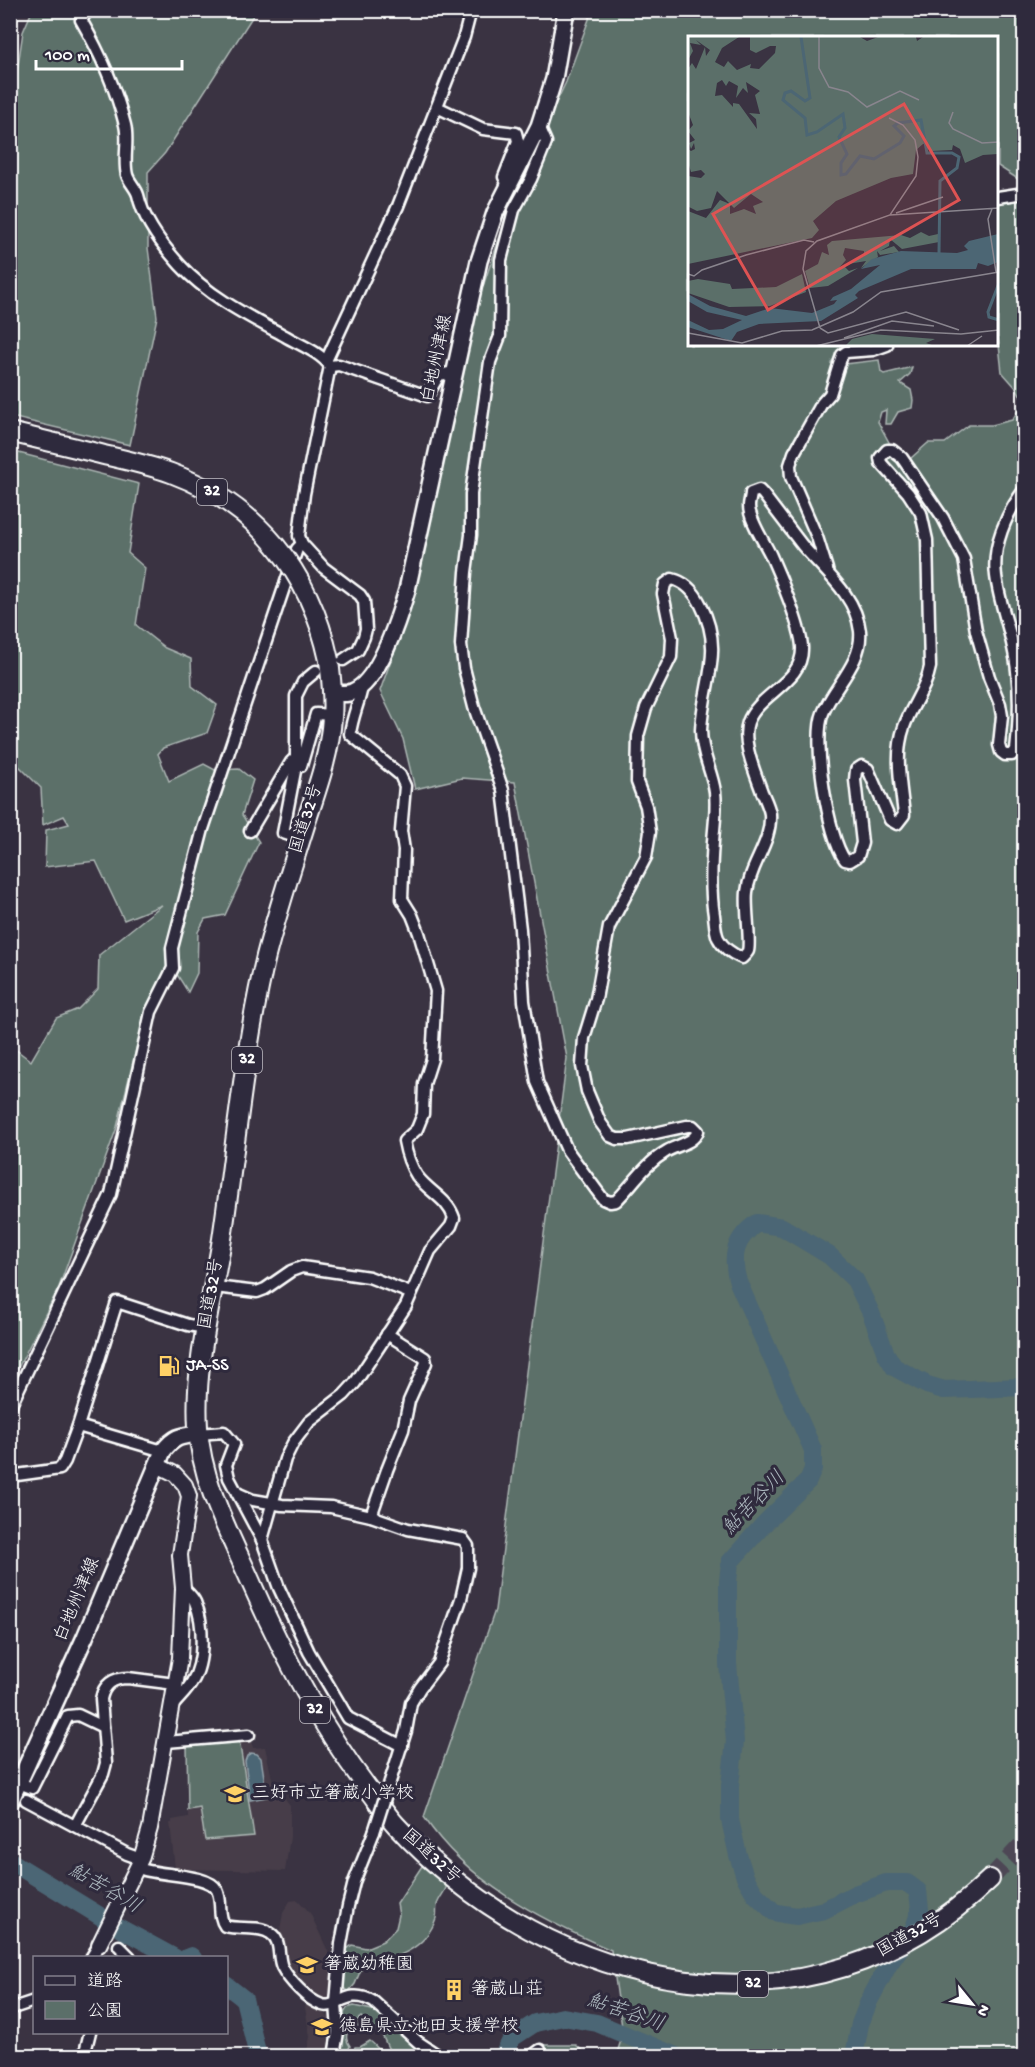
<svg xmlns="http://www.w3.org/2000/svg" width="1035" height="2067" viewBox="0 0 1035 2067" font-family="'Gochi Hand','Klee One',sans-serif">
<rect width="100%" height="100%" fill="#3a3342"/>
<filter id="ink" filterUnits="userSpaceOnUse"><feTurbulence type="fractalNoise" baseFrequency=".0167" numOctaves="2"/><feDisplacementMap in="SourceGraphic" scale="12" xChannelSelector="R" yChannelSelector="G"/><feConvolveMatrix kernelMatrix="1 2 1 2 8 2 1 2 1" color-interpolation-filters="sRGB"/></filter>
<g filter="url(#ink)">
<g fill="#473e48">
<path d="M250,1738L253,1748L265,1747L273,1783L290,1805V1837L285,1871L175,1869L170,1823H172V1820L188,1817L187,1744Z"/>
<path d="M298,1900L310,1913L333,1962L330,1996L327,2000L323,2002L307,1991L292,1973L287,1962L280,1930L283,1913L290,1901Z"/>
<path d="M308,2001L333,2020L336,2034L330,2056H306L310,2037L305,2007Z"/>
</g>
<g fill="#5b6f69" stroke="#adb7b4" stroke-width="1.5">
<path d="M32,11H256L165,153L148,172V248L157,317L130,445L11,417V112L23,32Z"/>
<path d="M592,11H1024V166L1019,168L1024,172V183L998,166V38H690V345H842L831,363L845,364L879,360L881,372L884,374L912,367L910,374L900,383L911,390L913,400L912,408L898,412L891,424H885L886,410L881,412L878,422L902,466L928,443H945L969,425H992L1012,420L1024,402L1017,389L1002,372L998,336V202L1024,197V2056H616L623,2034L611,1950C540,1919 468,1883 424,1817L495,1610L567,1058L515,782L462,778L415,789L403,739L380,691L407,615L477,304L518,183L566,82Z"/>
<path d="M11,451L139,484L128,553L145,568L136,625L165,648L191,659L192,686L217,705L207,733L163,748L158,754L169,781L204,764L215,770L239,769L253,780L242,815L259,842L225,915L205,919L198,932L197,973L188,992L173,968L139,1037L117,1127L59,1287L11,1382V1046L31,1061L56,1018L78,1009L98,989L99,955L162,905L124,920L96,861L45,867L46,830L69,824L64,816L43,825L41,788L11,758Z"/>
<path d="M239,1739L254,1836L205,1840L200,1808L188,1810L187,1744Z"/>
<path d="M422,1866L447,1884C446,1892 439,1897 437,1905C436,1909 437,1914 436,1918C425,1952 392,1959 362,1967L355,1984L349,1991L342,1988L346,1950L352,1945L366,1948L383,1941L396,1928L399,1915L397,1904Z"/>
<path d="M354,2006L372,2010L383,2016L419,2050L420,2056H352L355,2047H360L370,2041C376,2045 379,2052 386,2054L389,2050L382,2035L361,2017L356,2021L358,2027L349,2028C346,2035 345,2039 350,2046L346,2056H339L344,2034V2013L347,2008Z"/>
<path d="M541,2045H576L588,2056H534Z"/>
</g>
<path fill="#4c6674" stroke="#94a3ac" stroke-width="1.5" d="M251,1753L257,1754L261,1758L267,1797L250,1800L245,1761L247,1756Z"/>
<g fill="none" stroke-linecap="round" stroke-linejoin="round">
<g stroke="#4c6674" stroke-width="18">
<path d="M10,1861L118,1927L175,1958"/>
<path d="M186,1958L191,1956L193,1958"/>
<path d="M226,1985L244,1999L258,2056"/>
<path d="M503,2056L512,2038L535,2023L563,2017L597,2023L676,2056"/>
<path d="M854,2056L860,2024L869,2001L889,1964L914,1928L920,1910L918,1891L907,1883H886L855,1894L824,1910L797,1916L783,1914L774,1912L755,1894L745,1877L738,1855L730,1820V1785L735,1741L728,1664V1582L730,1562L765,1523L808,1481L813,1469V1450L738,1282C731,1257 734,1239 757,1223L782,1227L830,1256L855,1280L871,1313L886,1354L894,1367L927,1385L944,1390L1024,1387"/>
</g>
<path stroke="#4e4755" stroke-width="18" stroke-dasharray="18 9" stroke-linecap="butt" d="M990,1879L1024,1843"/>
<defs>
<g id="minor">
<path d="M88,10L81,20C99,51 116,89 125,125C129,141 123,160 127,175C129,182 136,188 138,195C143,219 163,246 180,265C208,296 248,316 285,336C300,345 320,352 330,366"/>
<path d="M437,107L483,129L516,133L518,141L504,177L508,185"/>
<path d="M539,126L546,142L531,179L514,210L501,260L500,336L490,362L471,494V535L466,572L461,645L464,668L474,707L503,790L520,929L524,1001L537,1082L567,1150L603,1199L610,1202L616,1201C633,1184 645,1164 667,1151C677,1145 694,1143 698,1131L693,1126H687L628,1139H617L610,1136L600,1122L587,1091L582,1066L584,1038L596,999L609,927L646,857L650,832L646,806L637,782L638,736L646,708L671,657L672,638L663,594L665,584L672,579C686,582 695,593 701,605C725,652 703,682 701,730C701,753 712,771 715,792C717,809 714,826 713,842C711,867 710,891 714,915C715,923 715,931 718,938C723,948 732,954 742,958C744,956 747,953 748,951C751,942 745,906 747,892C750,864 772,843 770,814C769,807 765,799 762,792C756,775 741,741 748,722C759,693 804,682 802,647C801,627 780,576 771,556C765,543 749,520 749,506C749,502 751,497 751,493L759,490L763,494C776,511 789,528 802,545C823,570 856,595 860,631C863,662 834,686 823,713C812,739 828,838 845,860L850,861L858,856L862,843L855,780L856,770L862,766L868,769L890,820L897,824L904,815C901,786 894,755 904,727C911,706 926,689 930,667L927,540L921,513L908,493L881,463L880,458L887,450H892L902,458L943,518L964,559L976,631L989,677L1000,704L1002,716L999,745L1001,752L1005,755H1012L1016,750C1019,724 1020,696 1017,671C1014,638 1000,608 996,576C992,546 1006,514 1024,490"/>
<path d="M998,197L1024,193"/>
<path d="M326,361L398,206L464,37L471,10"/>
<path d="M330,366L304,494L299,536L302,544L324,568L360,595L364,601L366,629L364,637L358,650L343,660"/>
<path d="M330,366L339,365L427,396L439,375L455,372"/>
<path d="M827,569L817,537L791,477L790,465L794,453L822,403L830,394L842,355L846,352L873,350L887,345"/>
<path d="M297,766H301L316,714L333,715"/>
<path d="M250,831L291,762L296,757"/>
<path d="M301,839L283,833L296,766V696L303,682L316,671"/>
<path d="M215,1287L257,1292L265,1289L291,1271L302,1267L369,1277L410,1293"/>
<path d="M10,1407L111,1194L151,1012L173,968L172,948L203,829L297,549L302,544"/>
<path d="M78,1426L117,1302L188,1325L206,1328"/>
<path d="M198,1434L224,1432L234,1444L226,1465L229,1478L262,1540L279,1588L309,1652L348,1718L402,1746"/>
<path d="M10,1476L60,1469L65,1461L78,1426L163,1451"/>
<path d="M237,1493L253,1500L282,1505L331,1507L371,1516L408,1529L463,1539L468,1546V1568L461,1599L439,1663L420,1688L411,1703L406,1731L388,1788"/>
<path d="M371,1516L387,1470L403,1430L409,1401L426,1363L425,1358L387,1334"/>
<path d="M262,1540L285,1459L293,1443L309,1422L344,1395L355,1383L406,1306L430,1251L451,1226L454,1218C448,1199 429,1192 417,1176C411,1167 406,1152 404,1141L417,1129L423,1114L424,1084L432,1059L436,991L419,933L412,915L402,899L404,850L401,831L405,786L400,775L350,734C352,717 359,703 362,687"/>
<path d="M171,1708C178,1699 187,1691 192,1682C205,1662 204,1623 195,1602C193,1597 187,1592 183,1588"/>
<path d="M166,1742L249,1735"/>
<path d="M19,1783L32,1788L68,1716L78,1715L103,1727"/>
<path d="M26,1800L127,1854L141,1859"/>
<path d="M75,1826L103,1774L106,1763L101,1699C104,1684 113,1678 128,1678L175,1684"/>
<path d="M138,1868C157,1876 208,1873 217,1890C223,1902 217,1915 225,1926C239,1930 258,1925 270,1933C282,1940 277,1956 282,1967C289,1980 307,2000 322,2005C337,2010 347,1986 374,2002L418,2042L439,2056"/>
<path d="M119,1946L130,1957"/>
<path d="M91,1958L99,1945"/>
<path d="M10,2009L34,2001"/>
<path d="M84,2056L90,2032"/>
<path d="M334,2056L338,2032L336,2003L341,1944L348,1906L354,1882L374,1832"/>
<path d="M532,2056L540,2050"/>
</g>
<path id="tertiary" d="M99,1945L141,1859L150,1828L180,1658L183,1588L180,1555L189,1496L185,1485L175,1474L157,1465"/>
<g id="secondary">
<path d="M333,693C339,693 346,695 352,692C379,682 399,617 407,590L479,261L495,213L539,126L554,79L566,10"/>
<path d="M10,1802L85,1637L163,1451C175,1436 180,1436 198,1434"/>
</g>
<path id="trunk" d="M329,660C331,679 334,698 332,717C330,752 318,786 307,819C293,864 278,909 266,956C244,1049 236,1144 222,1239C212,1301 194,1364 198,1427C201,1484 232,1538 254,1589C285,1659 321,1726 367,1787C377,1800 386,1814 396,1825C553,1996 812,2051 990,1879"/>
</defs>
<use href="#minor" stroke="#fff" stroke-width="15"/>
<use href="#tertiary" stroke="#fff" stroke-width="18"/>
<use href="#secondary" stroke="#fff" stroke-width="20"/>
<use href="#trunk" stroke="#fff" stroke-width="22"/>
<use href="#minor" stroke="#2f2a3d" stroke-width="10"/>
<use href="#tertiary" stroke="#2f2a3d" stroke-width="14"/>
<use href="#secondary" stroke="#2f2a3d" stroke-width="15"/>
<use href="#trunk" stroke="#2f2a3d" stroke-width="18"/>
<defs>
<path id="minor-bridge" d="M374,1832L388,1788"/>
<path id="trunk-bridge" d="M10,432C42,440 73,447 104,455C126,460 149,465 171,473C257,505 310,571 329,660"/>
</defs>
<use href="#minor-bridge" stroke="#fff" stroke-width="15" stroke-linecap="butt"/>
<use href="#trunk-bridge" stroke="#fff" stroke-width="22" stroke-linecap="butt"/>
<use href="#minor-bridge" stroke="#2f2a3d" stroke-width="10"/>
<use href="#trunk-bridge" stroke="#2f2a3d" stroke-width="18"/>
</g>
</g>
<defs>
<symbol id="fuel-bare" viewBox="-9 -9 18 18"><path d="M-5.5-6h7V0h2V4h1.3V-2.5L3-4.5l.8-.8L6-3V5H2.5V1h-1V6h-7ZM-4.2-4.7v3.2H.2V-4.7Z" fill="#ffd166" stroke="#2f2a3d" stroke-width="2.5" paint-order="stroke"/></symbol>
<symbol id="school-bare" viewBox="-9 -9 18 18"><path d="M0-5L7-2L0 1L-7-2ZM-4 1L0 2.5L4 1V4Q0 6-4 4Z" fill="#ffd166" stroke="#2f2a3d" stroke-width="2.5" paint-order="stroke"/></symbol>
<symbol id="building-bare" viewBox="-9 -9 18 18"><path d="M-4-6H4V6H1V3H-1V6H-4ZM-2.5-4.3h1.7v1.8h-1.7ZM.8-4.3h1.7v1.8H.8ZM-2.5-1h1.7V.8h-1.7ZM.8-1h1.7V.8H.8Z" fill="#ffd166" stroke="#2f2a3d" stroke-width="2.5" paint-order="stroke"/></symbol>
</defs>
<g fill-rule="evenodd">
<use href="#fuel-bare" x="154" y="1351" width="30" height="30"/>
<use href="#school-bare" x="220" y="1779" width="30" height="30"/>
<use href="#school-bare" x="292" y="1950" width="30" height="30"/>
<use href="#building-bare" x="439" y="1975" width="30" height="30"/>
<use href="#school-bare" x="307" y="2012" width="30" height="30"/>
</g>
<g text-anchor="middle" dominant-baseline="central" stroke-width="6" stroke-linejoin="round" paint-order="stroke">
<g fill="#2f2a3d" stroke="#c1bfc5" stroke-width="1.5">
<rect x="197" y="479" width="30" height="26" rx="4.5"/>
<rect x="232" y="1047" width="30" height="26" rx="4.5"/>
<rect x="300" y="1697" width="30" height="26" rx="4.5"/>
<rect x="738" y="1971" width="30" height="26" rx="4.5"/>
</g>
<g font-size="16" font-weight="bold" fill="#fff">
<text x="212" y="492">32</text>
<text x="247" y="1060">32</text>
<text x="315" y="1710">32</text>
<text x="753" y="1984">32</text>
</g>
<g font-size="18" fill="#fff" stroke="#2f2a3d">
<text transform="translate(438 359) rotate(-78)">白地州津線</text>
<text transform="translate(307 819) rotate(-73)">国道32号</text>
<text transform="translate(212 1294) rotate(-80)">国道32号</text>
<text transform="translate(78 1600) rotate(-67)">白地州津線</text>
<text transform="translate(431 1857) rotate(42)">国道32号</text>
<text transform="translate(910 1936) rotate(-29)">国道32号</text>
</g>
<g font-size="18" fill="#fff" stroke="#2f2a3d" text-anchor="start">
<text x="186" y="1366">JA-SS</text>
<text x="252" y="1794">三好市立箸蔵小学校</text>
<text x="324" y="1965">箸蔵幼稚園</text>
<text x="471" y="1990">箸蔵山荘</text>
<text x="339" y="2027">徳島県立池田支援学校</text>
</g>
<g font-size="20" font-style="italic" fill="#aebac0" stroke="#2f2a3d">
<text transform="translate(755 1504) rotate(-46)">鮎苦谷川</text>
<text transform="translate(104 1890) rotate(30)">鮎苦谷川</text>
<text transform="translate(625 2014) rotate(19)">鮎苦谷川</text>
</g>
</g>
<g transform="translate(688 36)">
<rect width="310" height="310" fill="#3a3342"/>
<path d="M0,1H51L34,12L27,26L36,31L40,25L49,34L63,28L62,32L71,33L87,17L88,10H82L68,17L62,14V1H172L179,5L190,1H228L229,5L235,1H310V118L295,119L277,127L272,113L265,109L264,114L244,115L238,112L240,107L235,108L228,114L225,138L203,142L148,165L125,185L131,194L124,202L0,228V175L18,182L32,164L42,168V178L56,173L68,178L65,170L75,166L63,158L46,172L29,155L23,172L9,175L1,171L0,140L13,142L17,138L13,134L3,136L0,126V113L3,115L7,113L6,107L3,113L1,107L7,104L0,95L5,89L0,76V33L4,27L8,33L17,11L18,20L22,14L8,4L13,9L2,7L5,15L0,24ZM34,44L38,50L41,45L50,50L48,62L55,52L60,57L58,46L72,55L67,59L72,78L61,77L68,83L69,93L51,68L45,67V71L34,59L27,60L29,47ZM233,196L241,200L250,198L251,206L214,213L202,203L201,210L192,215L206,210L211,216L192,219L189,215L190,221L173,232L178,225L160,228L176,220V215L157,212L155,219L158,224L150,233L156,230L161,235L170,232L140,250L122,252L117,235L130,228L134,216L141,219L139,209L144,205L213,199L222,202ZM114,238L118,256L82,270L41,271L0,257V245L10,243L42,248L44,253L88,251ZM184,298L247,303L238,307L247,310H157L164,303Z" fill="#5b6f69" fill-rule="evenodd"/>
<path d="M310,198V226L300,230L290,227L288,233H223L171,255L167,259L170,262L133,285L71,288L49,296L43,305L0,291V284L21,294L35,293L54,284L19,276L0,265V258L22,270L58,280L82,272L124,277L146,268L149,264L142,265L145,261L163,253L192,229L173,233L184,223L213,215L269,217L280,214L276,210L281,205Z" fill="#4c6674"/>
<path fill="none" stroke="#4c6674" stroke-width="3" d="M113,1L122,62L117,65L103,55L97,57L95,64L117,82L119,99L129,96L155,78L157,92L151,101L159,118L153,127V139L158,138L172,120L186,123L212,107L216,100L206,90L210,87L233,84L239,117H264L271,121L269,132L252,145L251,217M311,247L300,276L301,281L311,284"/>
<path fill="none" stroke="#89858e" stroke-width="1.5" d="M131,1V32L141,51L160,56L179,71L212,55L231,64M265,76L261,87L265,93L294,107L311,106M304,173L300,183L308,236M208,177L255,161M202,179L311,172M0,238L6,240L14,234L58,219L116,204L126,206M132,292L115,233L118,215L129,205L202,179L228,140L230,121L227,104L215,89L201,82M132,292L140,297L218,276L271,294M0,297L54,307L94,295L124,294L165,276L193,256L311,236M156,302L204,285L246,290M128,310L193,294L273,298L311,294M279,310L294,300"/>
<path fill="#de5353" fill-opacity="0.15" stroke="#de5353" stroke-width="3" d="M216,68L271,164L80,274L25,178Z"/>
<rect width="310" height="310" fill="none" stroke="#fff" stroke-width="3"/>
</g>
<rect width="1035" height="2067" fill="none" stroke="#2f2a3d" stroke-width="36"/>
<rect x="18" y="18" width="999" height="2031" fill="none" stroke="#fff" stroke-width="2" filter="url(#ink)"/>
<rect x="33" y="1956" width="195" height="78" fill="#2f2a3d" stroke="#827f8b" stroke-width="1.5"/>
<rect x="45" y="1976" width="30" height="9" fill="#2f2a3d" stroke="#827f8b" stroke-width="1.5"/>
<text x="87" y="1986" font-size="18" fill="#ffffff">道路</text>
<rect x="45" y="2001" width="30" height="18" fill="#5b6f69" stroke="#827f8b" stroke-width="1.5"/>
<text x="87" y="2016" font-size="18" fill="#ffffff">公園</text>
<g transform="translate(972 2004) rotate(120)" stroke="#2f2a3d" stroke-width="4.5" paint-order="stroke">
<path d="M0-4.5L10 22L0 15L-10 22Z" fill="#ffffff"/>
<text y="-9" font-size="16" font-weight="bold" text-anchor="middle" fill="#ffffff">N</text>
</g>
<path d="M36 60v9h146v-9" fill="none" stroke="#ffffff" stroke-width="3"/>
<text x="45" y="60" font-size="18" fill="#ffffff" stroke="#2f2a3d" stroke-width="4.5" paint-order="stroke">100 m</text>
</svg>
